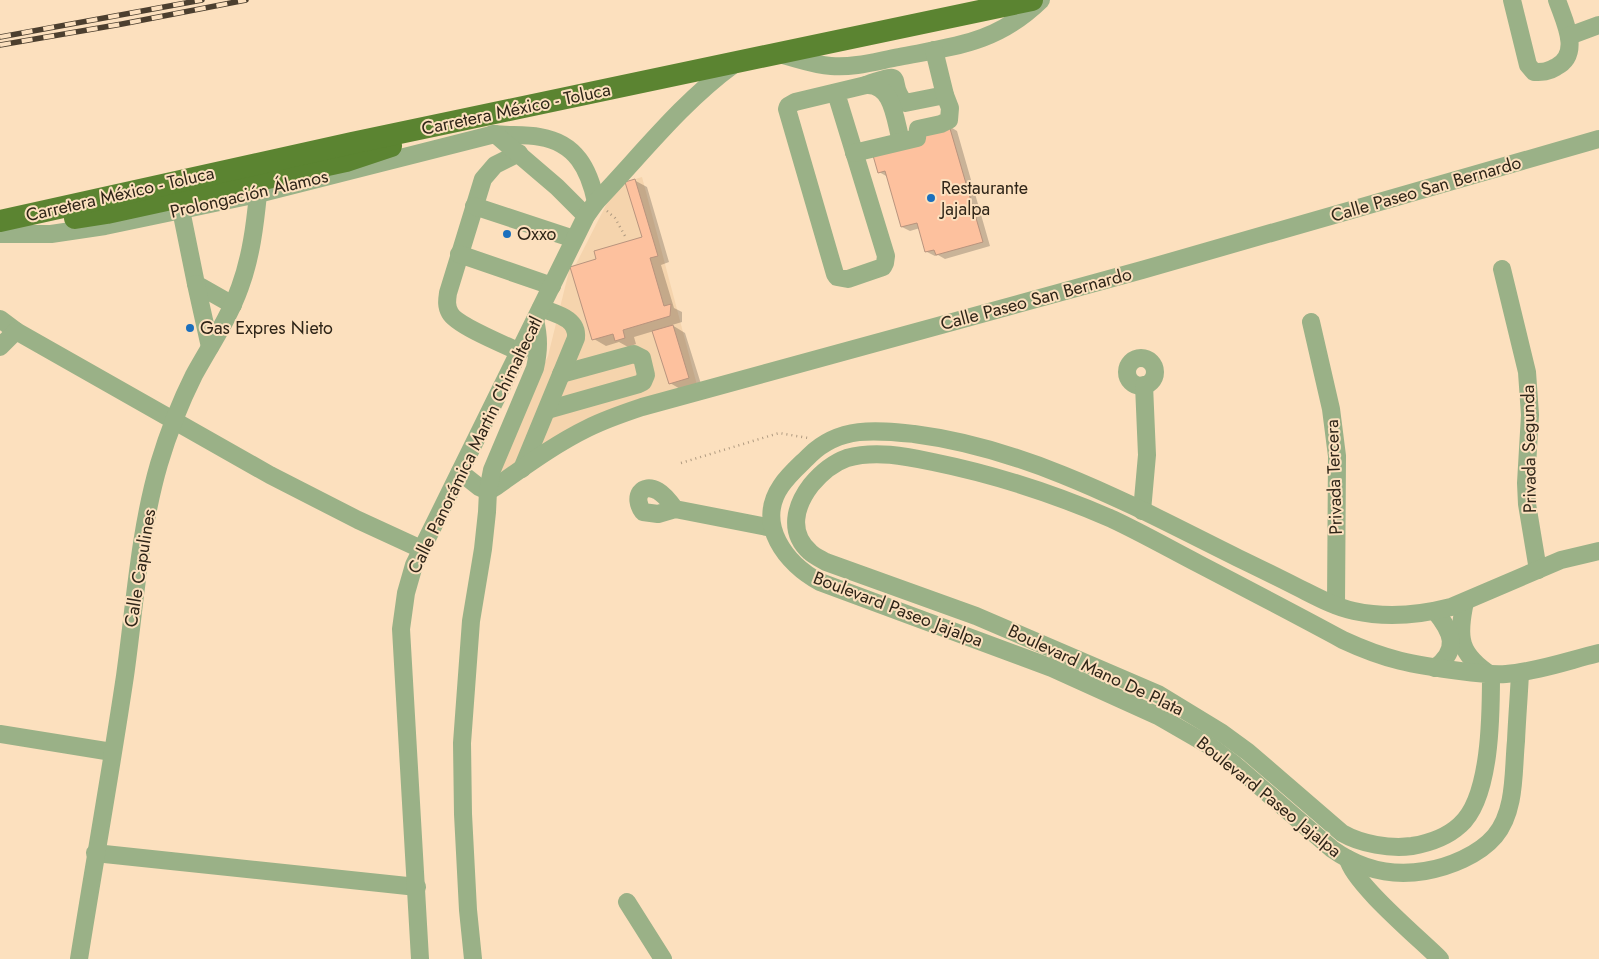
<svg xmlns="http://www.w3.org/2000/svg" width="1599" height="959" viewBox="0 0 1599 959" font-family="Jost,sans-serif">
<rect width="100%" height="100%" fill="#fce0be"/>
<path fill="#f5d4ad" d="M642,177L697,385L493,483L520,414L548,356L570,267L576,264L606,205L625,182Z"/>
<g fill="#0003">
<path d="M949,126L957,131L990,246L945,259L938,255L935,256L927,252L920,228L910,231L902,227L888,177L879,172Z"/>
<path d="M634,180L647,187L669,262L661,265L674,308L682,312V322L672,325L685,333L701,384L682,390L670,383L654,331L634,337L636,344L628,347L619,342L606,346L594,339L598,260L643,238Z"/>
</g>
<g fill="#fdc19e" stroke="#b8947e">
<path d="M949,125L983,242L936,255L934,250L925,252L917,223L901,227L885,171L878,173L872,152Z"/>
<path d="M635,179L658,256L650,258L664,306L671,304L670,316L623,330L625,338L615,341L613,334L592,340L570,267L596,259L594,251L642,237L625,182Z"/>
<path d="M673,325L689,378L669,384L652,331Z"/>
</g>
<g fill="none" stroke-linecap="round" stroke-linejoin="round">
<g stroke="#af9a80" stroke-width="2.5" stroke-dasharray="1 4" stroke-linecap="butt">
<path d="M607,211L615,218L625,236"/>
<path d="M681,463L779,433L808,438"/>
</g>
<g stroke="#9ab187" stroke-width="18">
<path d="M1512,0L1528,65L1534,72C1543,72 1548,72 1556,67C1582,54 1564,21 1557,0"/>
<path d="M1569,36L1599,25"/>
<path d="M779,54C796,58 814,65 831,66C854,68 877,61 899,57C956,46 997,43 1041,0"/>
<path d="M866,85C911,69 885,82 905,103L945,95"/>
<path d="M836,93L886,256L885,263L883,267L848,279L837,277L835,274L787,109L788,106L795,102L866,85C893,83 895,120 901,141"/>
<path d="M493,134C508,136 524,134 540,137C576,143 589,169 596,202"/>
<path d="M519,153L495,165L483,179L448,293C447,300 446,306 450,313C456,325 505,345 520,352"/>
<path d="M854,153L917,138L918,129L941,124L949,120L950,108L945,95L934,50"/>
<path d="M474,206L574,239"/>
<path d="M181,210L196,284L233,305"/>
<path d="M0,234H51L105,226L258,194L495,134L557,187L586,216"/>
<path d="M459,254L552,286"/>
<path d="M1502,269L1527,372L1530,415L1526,483L1527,504L1538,570"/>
<path d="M196,284L210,347"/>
<path d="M0,319L16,331"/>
<path d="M1311,322L1331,409L1337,456L1336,605"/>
<path d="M0,347L16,331L270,475L358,520L421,549"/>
<circle cx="1141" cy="372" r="14"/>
<path d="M547,410L639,384L643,382L646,375L642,358L634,354L561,374"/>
<path d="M522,469L576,338C578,318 556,314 541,308"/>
<path d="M460,472L479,487L488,491L494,488C524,467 555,444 588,428C606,419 624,413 642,407L1142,270L1599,139"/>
<path d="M675,509C670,502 665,495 658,491C642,482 632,497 643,512L658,514L675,509L772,528"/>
<path d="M1142,511L1147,455L1144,385"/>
<path d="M1465,602C1457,638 1459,654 1491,675"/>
<path d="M1435,611C1452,632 1460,649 1435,668"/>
<path d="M1520,673C1519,695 1517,718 1516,741C1513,771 1516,811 1495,836C1479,855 1449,867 1425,871C1390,877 1360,869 1332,849L1235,765L1210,746L1158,716L1052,668L820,582C786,564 755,524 781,486C789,474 800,465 810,455C840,426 876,430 914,434C1031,449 1135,507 1238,558C1259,568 1279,578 1299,588C1317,597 1335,607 1354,611C1386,618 1420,615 1451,607L1561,560L1599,551"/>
<path d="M1491,675C1491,714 1491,798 1460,825C1447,837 1430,843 1412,846C1390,849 1361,844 1342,833L1248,752L1222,733L1158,694L976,616L826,562C821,559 814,556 810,552C788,532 795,506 811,485C821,473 833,463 847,458C875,450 905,456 933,462C992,474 1057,495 1112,519C1142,533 1170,549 1199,564C1247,589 1295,614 1343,640C1386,660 1413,665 1460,671C1475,673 1491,675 1506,674C1536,672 1570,660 1599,653"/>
<path d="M0,734L112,752"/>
<path d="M95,853L417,887"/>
<path d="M1348,859C1353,883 1420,939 1440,959"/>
<path d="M627,902L663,959"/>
<path d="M79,959C94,865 111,770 125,676C135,605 139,533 159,464C168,434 180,403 194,375C210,346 229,318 240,287C251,257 255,225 258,194"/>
<path d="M420,959L401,629L406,593L414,565L586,216L596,202C641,155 681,103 733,65"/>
<path d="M473,959L468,910L463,814L462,743L471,621L483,549L487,512L488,491L492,470L535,368C539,350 539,337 535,320"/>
</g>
<g stroke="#5b8431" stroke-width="22">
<path d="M75,218L107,213L346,161L391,146"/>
<path d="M0,221L352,143L1032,0"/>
</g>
<defs>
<g id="rail">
<path d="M0,37L202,0"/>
<path d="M0,45L122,24L246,0"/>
</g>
</defs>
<use href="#rail" stroke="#4c3f2f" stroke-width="5.5"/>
<use href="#rail" stroke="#fce0be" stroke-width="4" stroke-dasharray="11" stroke-linecap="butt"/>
</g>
<g fill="#1b6fbd" stroke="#fce0be" stroke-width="2">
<circle cx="931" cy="198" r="5"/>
<circle cx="507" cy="234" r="5"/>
<circle cx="190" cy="328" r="5"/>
</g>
<g text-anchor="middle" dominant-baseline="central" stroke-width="4" stroke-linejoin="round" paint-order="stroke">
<g font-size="18" fill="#2f2518" stroke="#fce0be">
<text transform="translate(516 109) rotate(-12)">Carretera México - Toluca</text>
<text transform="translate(1426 189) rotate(-16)">Calle Paseo San Bernardo</text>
<text transform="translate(120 194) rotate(-13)">Carretera México - Toluca</text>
<text transform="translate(249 194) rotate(-13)">Prolongación Álamos</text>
<text transform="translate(1036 299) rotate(-15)">Calle Paseo San Bernardo</text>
<text transform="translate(475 445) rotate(-64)">Calle Panorámica Martin Chimaltecatl</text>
<text transform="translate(1529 449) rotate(-91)">Privada Segunda</text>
<text transform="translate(1334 477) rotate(-92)">Privada Tercera</text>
<text transform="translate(140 568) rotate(-81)">Calle Capulines</text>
<text transform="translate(898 609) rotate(21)">Boulevard Paseo Jajalpa</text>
<text transform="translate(1096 670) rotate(25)">Boulevard Mano De Plata</text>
<text transform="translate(1269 797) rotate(39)">Boulevard Paseo Jajalpa</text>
</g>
<g font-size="18" fill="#2f2518" stroke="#fce0be" text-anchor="start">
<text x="941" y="188">Restaurante<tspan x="941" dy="21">Jajalpa</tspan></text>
<text x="517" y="234">Oxxo</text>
<text x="200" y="328">Gas Expres Nieto</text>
</g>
</g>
</svg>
